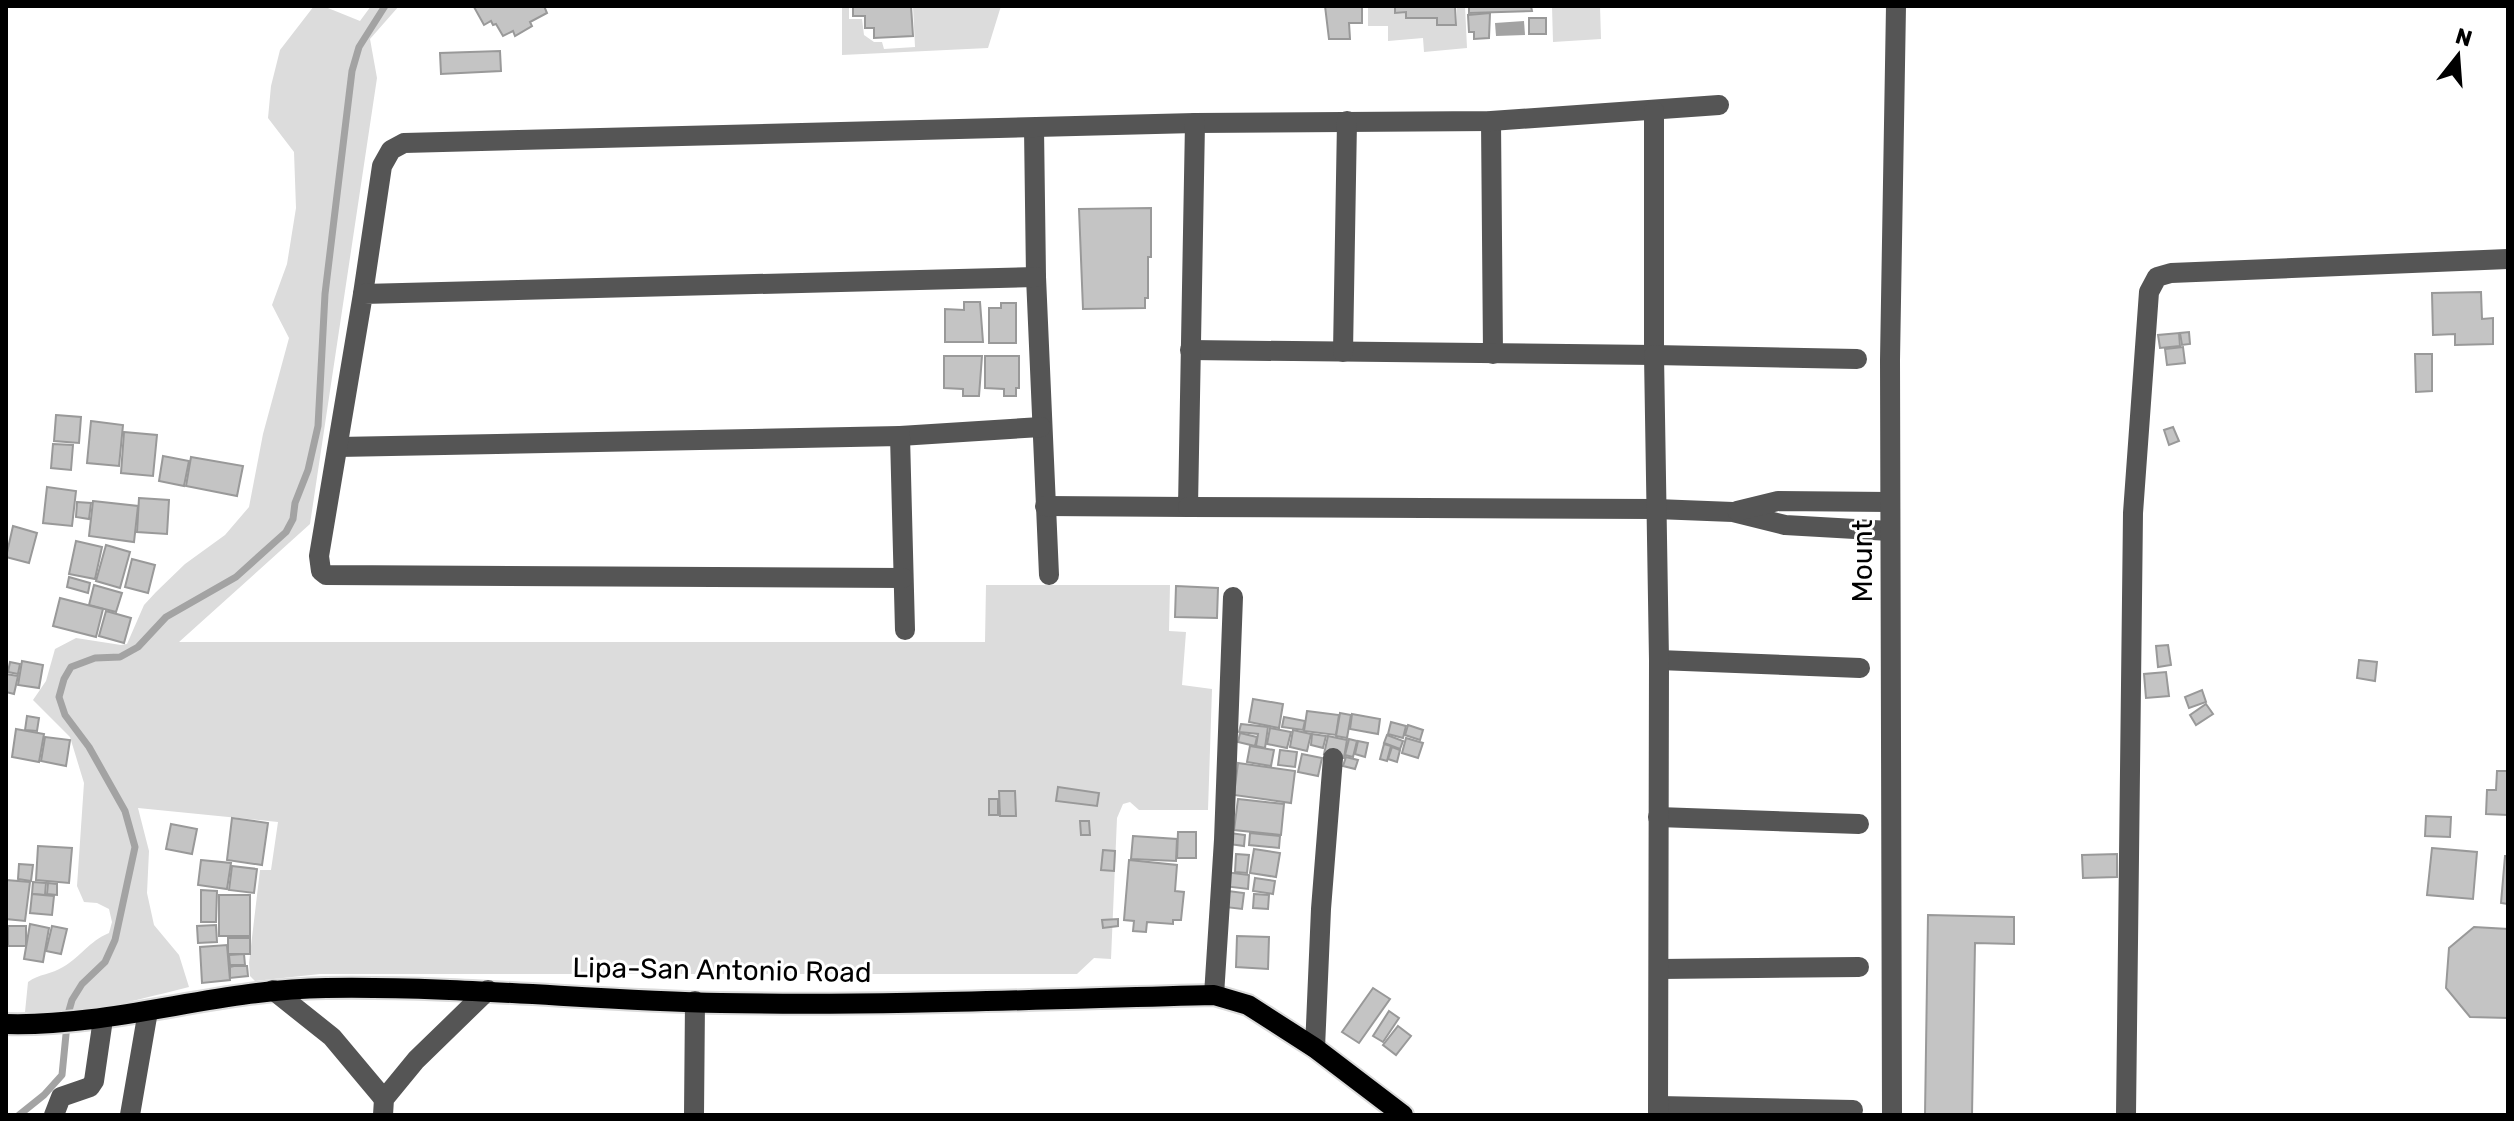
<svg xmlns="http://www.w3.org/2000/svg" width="2514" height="1121" viewBox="0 0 2514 1121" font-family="Rubik,sans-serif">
<rect width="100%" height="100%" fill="#fff"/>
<g fill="#dcdcdc">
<path d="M314,6H323L360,21L371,6H399L370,39L377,78L310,524L179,642H985L986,585H1170L1169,631L1186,632L1182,685L1212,689L1208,810H1139L1130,802L1123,804L1117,818L1111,959L1094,958L1077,974H320L255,981L250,976L249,963L260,870H271L278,822L138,808L149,851L147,893L154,925L179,955L189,987C135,1000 81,1017 25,1012L28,982C39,974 52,974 63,967C82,956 88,942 109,933L112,922L109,909L97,903L84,902L77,886L84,783L70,737L33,700L46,681L55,649L76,638L121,645L127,644L144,605L156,592L185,564L225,535L249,507L263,434L289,338L272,305L287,264L296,208L294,152L268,118L271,86L280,50Z"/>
<path d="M842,6H849V19H862L864,35L874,42H882L884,49L915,47L913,6H1001L988,48L842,55Z"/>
<path d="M1368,6H1394L1395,13H1405L1406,19H1436V26H1457V6H1465L1467,48L1424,52L1423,38L1388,41V26H1368Z"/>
<path d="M1552,6H1600L1601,39L1553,42Z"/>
</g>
<path fill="#a3a3a3" d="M1524,21L1525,35L1496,36L1495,23Z"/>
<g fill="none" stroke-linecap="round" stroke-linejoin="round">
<path stroke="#a3a3a3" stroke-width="7" d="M19,1115L44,1095L62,1075L68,1014L72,1000L82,984L105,962L115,940L135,847L125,811L89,747L65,715L59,697L64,679L71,667L95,658L120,657L138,647L166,617L236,577L286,532L293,519L295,503L308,470L318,426L325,294L352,71L359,47L385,6"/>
</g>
<g fill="#c4c4c4" stroke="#999" stroke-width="2">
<path d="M544,6L547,13L530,22L532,26L515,36L513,31L503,36L496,24L493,25L491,21L484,25L474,7Z"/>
<path d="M853,6H911L913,36L874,38V28H865V16H853Z"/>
<path d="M1325,6H1362V23H1349L1350,39H1329Z"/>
<path d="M1395,6H1455L1456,25H1437V18H1406V12L1395,13Z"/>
<path d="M1469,6H1531L1532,11L1469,13Z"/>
<path d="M1490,13L1489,38L1474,39V32H1469L1468,15Z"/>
<rect x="1529" y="18" width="17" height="16"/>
<path d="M500,51L501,71L441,74L440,53Z"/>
<path d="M1151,208V257H1148V298H1145V308L1083,309L1079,209Z"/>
<path d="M2481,292L2482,319L2493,318V344L2455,345V334L2433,335L2432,293Z"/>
<path d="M964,302H980L983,342H945V309L964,310Z"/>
<path d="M1001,303H1016V343H989V308H1001Z"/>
<path d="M2189,332L2190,344L2182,345L2180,333Z"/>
<path d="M2179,333L2180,346L2160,348L2158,335Z"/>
<path d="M2183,347L2185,363L2167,365L2165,349Z"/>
<path d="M2415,354H2432V391L2416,392Z"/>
<path d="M944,356H982L979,396H963V389L944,388Z"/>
<path d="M985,356H1019V388H1016V396H1004V389L985,388Z"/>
<path d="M56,415L81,417L79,443L54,441Z"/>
<path d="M91,421L123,425L119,466L87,463Z"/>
<path d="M2173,427L2179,441L2169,445L2164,430Z"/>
<path d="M124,432L157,435L153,476L121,473Z"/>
<path d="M53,444L73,445L71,470L51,468Z"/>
<path d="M163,456L189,461L184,486L159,481Z"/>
<path d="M191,457L243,466L237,496L186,486Z"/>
<path d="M47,487L76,491L72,526L43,523Z"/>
<path d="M139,498L169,500L167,534L137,532Z"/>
<path d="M93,501L138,506L134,542L89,536Z"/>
<path d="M77,502L91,503L89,519L76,517Z"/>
<path d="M13,526L37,533L29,563L6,557Z"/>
<path d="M76,541L102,547L95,579L69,574Z"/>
<path d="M106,545L130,552L120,588L96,581Z"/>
<path d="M132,559L155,565L148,593L125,587Z"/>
<path d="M69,577L90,583L88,593L67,587Z"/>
<path d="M94,585L122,593L116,612L89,605Z"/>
<path d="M1176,586L1218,588L1217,618L1175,617Z"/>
<path d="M60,598L103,609L96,637L53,626Z"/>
<path d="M106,611L131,618L124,643L99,636Z"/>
<path d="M2168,645L2171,665L2158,667L2156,646Z"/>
<path d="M2359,660L2377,662L2375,681L2357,678Z"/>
<path d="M22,661L43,665L39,688L18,685Z"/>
<path d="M10,662L20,664L18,674L8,672Z"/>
<path d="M2166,672L2169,696L2146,698L2144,674Z"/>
<path d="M6,674L18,676L14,694L6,692Z"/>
<path d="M2202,690L2206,702L2189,708L2185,697Z"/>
<path d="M1253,699L1283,704L1279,728L1249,722Z"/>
<path d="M2206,704L2213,714L2196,725L2190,715Z"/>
<path d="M1307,711L1339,715L1336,735L1304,731Z"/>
<path d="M1340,713L1351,715L1347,738L1336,736Z"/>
<path d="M1352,714L1380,719L1378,734L1350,729Z"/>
<path d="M27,716L39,718L37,731L25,730Z"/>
<path d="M1284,717L1305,721L1303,730L1282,727Z"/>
<path d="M1391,722L1406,726L1403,738L1388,734Z"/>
<path d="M1241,724L1268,727L1265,748L1256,746L1258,734L1239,732Z"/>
<path d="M1408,725L1423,730L1420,740L1405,735Z"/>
<path d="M1270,728L1291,732L1287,748L1267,744Z"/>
<path d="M16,729L44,734L39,762L12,757Z"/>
<path d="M1293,730L1311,734L1307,751L1290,747Z"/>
<path d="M1240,733L1257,737L1255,746L1238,742Z"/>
<path d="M1312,734L1326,736L1323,748L1311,745Z"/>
<path d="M1387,735L1403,741L1400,749L1384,743Z"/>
<path d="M1328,736L1347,740L1344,758L1324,754Z"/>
<path d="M45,737L70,740L66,766L41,761Z"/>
<path d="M1406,738L1423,743L1418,758L1402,753Z"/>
<path d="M1349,739L1357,741L1353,757L1345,755Z"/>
<path d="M1358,741L1368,743L1365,757L1355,754Z"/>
<path d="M1384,744L1391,746L1387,761L1380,759Z"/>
<path d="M1250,746L1274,750L1271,766L1247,762Z"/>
<path d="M1392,747L1400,750L1397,762L1388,759Z"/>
<path d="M1280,750L1297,752L1295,767L1278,765Z"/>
<path d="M1302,754L1322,758L1318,776L1298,772Z"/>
<path d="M1346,757L1358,760L1355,769L1343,766Z"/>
<path d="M1238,763L1295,771L1291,803L1234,795Z"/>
<path d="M2497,771H2508V815L2486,814L2487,790H2496Z"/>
<path d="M1058,787L1099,793L1097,806L1056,801Z"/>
<path d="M999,791H1015L1016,816H1000Z"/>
<rect x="989" y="799" width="9" height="16"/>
<path d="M1238,799L1284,804L1281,835L1234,830Z"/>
<path d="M2426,816L2451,817L2450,837L2425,836Z"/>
<path d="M232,818L268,823L262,865L227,860Z"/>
<path d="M1080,821H1089L1090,835H1081Z"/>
<path d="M171,824L197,829L192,854L166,849Z"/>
<path d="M1178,832H1196V858H1177Z"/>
<path d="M1230,833L1245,835L1244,846L1229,844Z"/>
<path d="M1250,833L1280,836L1279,848L1249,845Z"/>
<path d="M1133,836L1177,839L1176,861L1131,859Z"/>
<path d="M38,846L72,848L69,883L36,880Z"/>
<path d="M2432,848L2477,852L2473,899L2427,895Z"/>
<path d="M1254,849L1280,853L1276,877L1250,873Z"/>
<path d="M1103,850L1115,851L1114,871L1101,870Z"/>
<path d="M1236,854L1249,855L1247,873L1235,872Z"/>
<path d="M2117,854V877L2083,878L2082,855Z"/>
<path d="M2505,856H2508V904L2501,903Z"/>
<path d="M201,860L231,863L227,889L198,885Z"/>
<path d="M1129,860L1177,865L1175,891L1184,892L1181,920H1173V924L1147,922L1146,932L1133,931L1134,921L1124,920Z"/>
<path d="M19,864L33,865L31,881L18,879Z"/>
<path d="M232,866L257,869L254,893L229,890Z"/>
<path d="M1225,872L1249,875L1248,889L1223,886Z"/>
<path d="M1255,878L1275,881L1273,894L1253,891Z"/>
<path d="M6,880L30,882L25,921L6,919Z"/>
<path d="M33,882L46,883L45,895L32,894Z"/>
<path d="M48,883L57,884V895L47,894Z"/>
<path d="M201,890L217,891L216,922H201Z"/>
<path d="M1228,891L1244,893L1242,909L1225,907Z"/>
<path d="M32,894L54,896L52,915L30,913Z"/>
<path d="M1254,894L1269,895L1268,909L1253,908Z"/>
<rect x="219" y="895" width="31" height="41"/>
<path d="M1928,915L2014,917V944L1975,943L1972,1115H1925Z"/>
<path d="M1118,919V926L1103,928L1102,920Z"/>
<path d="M30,924L49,928L43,962L24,959Z"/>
<path d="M216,925L217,942L198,943L197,926Z"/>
<rect x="8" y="926" width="18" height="20"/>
<path d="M52,926L67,929L61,954L46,951Z"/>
<path d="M2474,927L2508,929V1018L2470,1017L2446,988L2449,948Z"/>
<path d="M1237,936L1269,937L1268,969L1236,967Z"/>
<rect x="228" y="938" width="22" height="16"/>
<path d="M227,945L230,980L202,983L200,947Z"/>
<path d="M244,954L245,965H230L229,955Z"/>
<path d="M234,966H247L248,976L230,978V967Z"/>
<path d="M1373,988L1390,999L1359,1043L1342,1032Z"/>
<path d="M1389,1011L1399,1018L1383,1042L1373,1036Z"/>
<path d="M1398,1026L1411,1036L1396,1055L1383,1045Z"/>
</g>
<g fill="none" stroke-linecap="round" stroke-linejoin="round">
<defs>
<path id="major" d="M6,1024C114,1027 218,989 326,988C458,986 589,1000 721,1003C885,1006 1050,999 1214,995L1248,1005L1315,1048L1403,1115"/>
</defs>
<use href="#major" stroke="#dbdbdb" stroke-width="24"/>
<g stroke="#555" stroke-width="20">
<path d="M1491,121L1493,354"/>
<path d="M1034,128L1036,277L1049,575"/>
<path d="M363,294L382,166L391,150L404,143L1195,123L1491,121L1719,105"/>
<path d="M1190,350L1654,355V111"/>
<path d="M1343,352L1347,121"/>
<path d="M900,436L1041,427"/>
<path d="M338,447L900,436L905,630"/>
<path d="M1045,506L1188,507L1195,123"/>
<path d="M1188,507L1656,509L1733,512L1785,525L1890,531"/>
<path d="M1737,511L1778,501L1890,502"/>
<path d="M903,578L326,575L321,571L319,556L363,294L1036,277"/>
<path d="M1659,660L1860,668"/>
<path d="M1658,817L1859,824"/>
<path d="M1660,969L1859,967"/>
<path d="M273,990L332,1037L384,1099"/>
<path d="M1214,995L1224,840L1233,597"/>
<path d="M1315,1048L1321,909L1333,758"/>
<path d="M1659,1106L1853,1110"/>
<path d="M54,1115L61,1097L90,1087L94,1081L103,1019"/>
<path d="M130,1115L148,1011"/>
<path d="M383,1115L384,1099L416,1060L488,990"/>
<path d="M694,1115L695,1001"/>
<path d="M1658,1115L1659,660L1654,355L1857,359"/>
<path d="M1892,1115L1890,360L1896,6"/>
<path d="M2126,1115L2133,513L2149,292L2157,277L2171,273L2508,259"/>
</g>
<use href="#major" stroke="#000" stroke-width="20"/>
</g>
<g text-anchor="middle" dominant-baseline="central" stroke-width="6" stroke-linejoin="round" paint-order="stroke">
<g font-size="28" fill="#000" stroke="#fff">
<text transform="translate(1862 561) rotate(-90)">Mount</text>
<text transform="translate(722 970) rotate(1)">Lipa-San Antonio Road</text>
</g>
</g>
<rect width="2514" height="1121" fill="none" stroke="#000000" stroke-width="16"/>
<g transform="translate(2458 56) rotate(17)" stroke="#ffffff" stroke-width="6" paint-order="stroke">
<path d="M0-6L14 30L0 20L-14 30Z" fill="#000000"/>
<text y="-12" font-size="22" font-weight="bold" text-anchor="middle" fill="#000000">N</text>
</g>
</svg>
